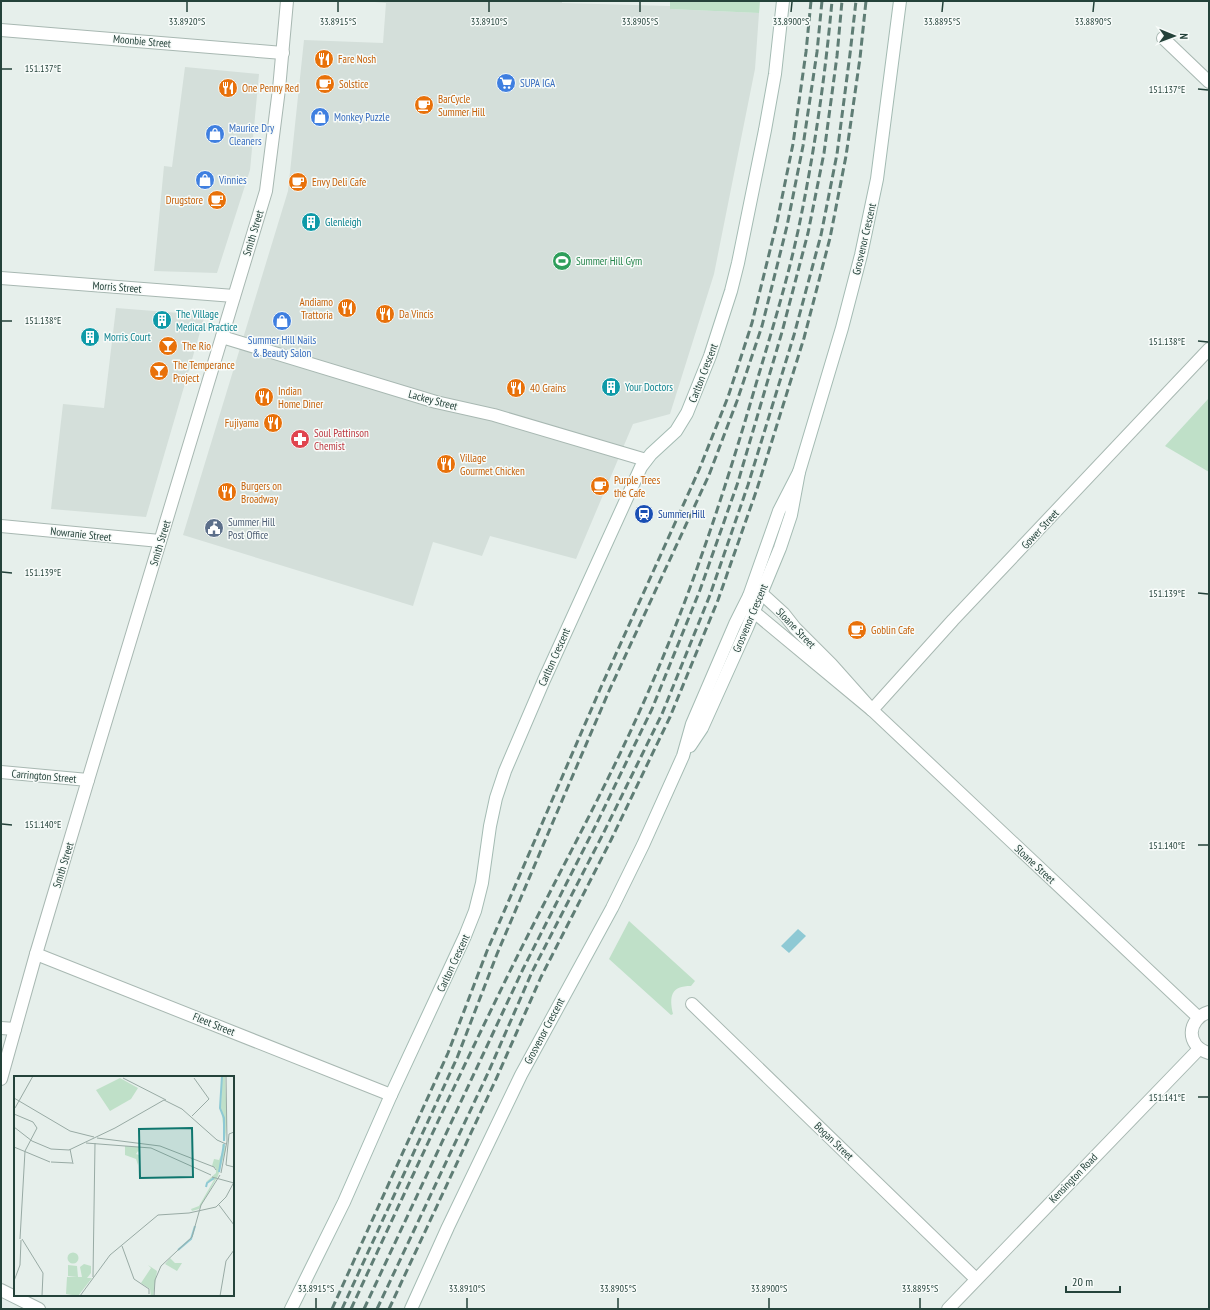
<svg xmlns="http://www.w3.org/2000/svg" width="1210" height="1310" viewBox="0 0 1210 1310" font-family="'PT Sans Narrow',sans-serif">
<rect width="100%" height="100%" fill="#e6efeb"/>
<g fill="#d4dfda">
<path d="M363,1H562V3L670,6V9L759,13L755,69L714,274L670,414L633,424L576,559L490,536L482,556L433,542L413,606L183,535L288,191L304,40L383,43L386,3Z"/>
<path d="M185,67L259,74L250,170L217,273L154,271L164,166L172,167Z"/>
<path d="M116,308L205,315L146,517L51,509L63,404L104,408Z"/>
</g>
<g fill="#bfe0c8">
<path d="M670,1H760L759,13L670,9Z"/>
<path d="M1209,398V472L1165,446Z"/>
<path d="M629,921L695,981L691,986C671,986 669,996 673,1014L671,1015L609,959Z"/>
</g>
<path fill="#8ec9d4" d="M798,929L806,936L789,953L781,946Z"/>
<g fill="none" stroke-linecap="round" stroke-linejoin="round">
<defs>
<g id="street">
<path d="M1,30L283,53"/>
<path d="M1163,38L1209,82"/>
<path d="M1,278L234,296"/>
<path d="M222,337L436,402L494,415L646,460"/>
<path d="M1,526L160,541"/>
<path d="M872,710L831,664L795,628L784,614L761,593L749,596L754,612L872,710L1198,1017"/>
<path d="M872,710L953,620L1209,349"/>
<path d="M1,772L88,780"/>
<path d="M36,954L391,1095"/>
<path d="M692,1004L976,1279"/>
<path d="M1209,1012C1187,1019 1185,1046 1209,1053"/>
<path d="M1,1028L15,1029"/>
<path d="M1,1079L36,954L88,780L266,191L279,89L287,1"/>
<path d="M1,1290L39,1309"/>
<path d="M948,1309L1199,1049"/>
</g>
<g id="secondary">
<path d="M690,746L702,728L747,628L780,548L791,515L799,472L842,328L861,255L877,179L900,1"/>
<path d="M291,1309L344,1202L391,1095L465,936L475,911L482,883L490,826L496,798L505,771L544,680L641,467L651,454L676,431L687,413L710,356L731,291L738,263L765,130L775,74L783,1"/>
<path d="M411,1309L448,1227L521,1075L612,908L643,845L683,756L692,724L735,624L749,596L779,511L799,472"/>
</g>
</defs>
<use href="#street" stroke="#a8b8b2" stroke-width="14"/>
<use href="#secondary" stroke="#a4bbb3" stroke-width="14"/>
<use href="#street" stroke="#fff" stroke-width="12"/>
<use href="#secondary" stroke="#fff" stroke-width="12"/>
<g stroke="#5f7d75" stroke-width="3" stroke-dasharray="8 4" stroke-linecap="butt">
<path d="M332,1309L448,1053L487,951L601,687L699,470L728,397L752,323L777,222L793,144L806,52L811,1"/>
<path d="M342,1309L457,1058L497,954L558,810L609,691L709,475L737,401L762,326L787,226L803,146L817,52L822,1"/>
<path d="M351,1309C404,1194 457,1079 513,965C556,878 603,794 642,706C685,610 719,509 749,408C766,349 785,291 798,231C814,155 825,78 832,1"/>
<path d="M364,1309L523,969L594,829L652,709L700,590L738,482L782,332L808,233L824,153L837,56L842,1"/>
<path d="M377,1309L488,1073L532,972L603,834L662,714L710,595L748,485L794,335L821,235L837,154L850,54L856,1"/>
<path d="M389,1309L497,1077L541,977L611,840L670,717L718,600L757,489L804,338L830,238L846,156L860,58L866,1"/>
</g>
</g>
<path fill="none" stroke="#24423a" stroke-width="1.5" d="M187,12V2M338,12V2M489,12V2M640,12V2M791,12L792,2M942,12L943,2M1093,12L1094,2M2,69H12M1198,89L1208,90M2,321H12M1198,341L1208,342M2,572L12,573M1198,593L1208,594M2,824L12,825M1198,845H1208M1198,1097H1208M316,1308V1298M467,1308V1298M618,1308V1298M769,1308V1298M920,1308V1298"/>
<defs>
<symbol id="restaurant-disc" viewBox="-11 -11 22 22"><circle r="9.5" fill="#e8710a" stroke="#f7fbf9"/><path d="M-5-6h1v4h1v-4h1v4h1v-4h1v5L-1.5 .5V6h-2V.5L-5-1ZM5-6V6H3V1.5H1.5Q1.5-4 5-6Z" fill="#fff"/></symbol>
<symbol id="supermarket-disc" viewBox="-11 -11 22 22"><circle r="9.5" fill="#3f7fe0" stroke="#f7fbf9"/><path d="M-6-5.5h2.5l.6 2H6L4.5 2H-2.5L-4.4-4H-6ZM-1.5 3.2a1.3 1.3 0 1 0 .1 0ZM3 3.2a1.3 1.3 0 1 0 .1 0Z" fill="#fff"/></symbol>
<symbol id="cafe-disc" viewBox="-11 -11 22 22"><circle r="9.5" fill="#e8710a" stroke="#f7fbf9"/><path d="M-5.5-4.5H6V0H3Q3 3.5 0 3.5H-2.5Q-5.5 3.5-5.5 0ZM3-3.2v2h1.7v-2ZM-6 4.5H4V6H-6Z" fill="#fff"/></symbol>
<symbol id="shop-disc" viewBox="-11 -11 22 22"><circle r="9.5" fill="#3f7fe0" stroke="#f7fbf9"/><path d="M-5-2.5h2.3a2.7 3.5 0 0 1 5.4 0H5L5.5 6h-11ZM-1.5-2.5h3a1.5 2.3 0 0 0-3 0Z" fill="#fff"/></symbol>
<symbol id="building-disc" viewBox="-11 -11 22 22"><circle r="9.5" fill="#0f9aa8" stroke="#f7fbf9"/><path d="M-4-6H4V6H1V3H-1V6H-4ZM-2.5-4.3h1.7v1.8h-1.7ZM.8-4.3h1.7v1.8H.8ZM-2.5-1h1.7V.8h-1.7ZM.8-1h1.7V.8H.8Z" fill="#fff"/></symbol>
<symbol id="stadium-disc" viewBox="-11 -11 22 22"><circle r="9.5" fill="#2e9e5b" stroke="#f7fbf9"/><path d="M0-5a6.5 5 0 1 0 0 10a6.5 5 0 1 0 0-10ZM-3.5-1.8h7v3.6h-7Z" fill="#fff"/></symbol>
<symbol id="bar-disc" viewBox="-11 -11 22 22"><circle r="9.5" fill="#e8710a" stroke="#f7fbf9"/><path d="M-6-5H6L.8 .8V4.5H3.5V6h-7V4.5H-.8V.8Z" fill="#fff"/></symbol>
<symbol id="pharmacy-disc" viewBox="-11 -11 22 22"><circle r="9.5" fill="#e0444e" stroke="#f7fbf9"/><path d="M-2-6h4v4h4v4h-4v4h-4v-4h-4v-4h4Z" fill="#fff"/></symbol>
<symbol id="station-disc" viewBox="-11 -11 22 22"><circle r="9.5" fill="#1a4fb4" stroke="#f7fbf9"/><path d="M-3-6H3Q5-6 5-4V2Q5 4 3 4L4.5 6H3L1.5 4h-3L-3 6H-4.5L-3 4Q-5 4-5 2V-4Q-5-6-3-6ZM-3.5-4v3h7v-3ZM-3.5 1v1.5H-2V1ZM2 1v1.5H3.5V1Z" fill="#fff"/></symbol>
<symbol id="civic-disc" viewBox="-11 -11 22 22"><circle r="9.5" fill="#5c6f8a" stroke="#f7fbf9"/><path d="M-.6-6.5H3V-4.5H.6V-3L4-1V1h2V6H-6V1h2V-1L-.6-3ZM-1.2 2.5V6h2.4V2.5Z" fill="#fff"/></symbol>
</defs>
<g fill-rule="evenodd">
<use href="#restaurant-disc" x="313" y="48" width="22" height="22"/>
<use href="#supermarket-disc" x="495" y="72" width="22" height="22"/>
<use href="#cafe-disc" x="314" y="73" width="22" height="22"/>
<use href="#restaurant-disc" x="217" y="77" width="22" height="22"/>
<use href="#cafe-disc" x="413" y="94" width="22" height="22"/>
<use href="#shop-disc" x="309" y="106" width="22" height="22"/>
<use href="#shop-disc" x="204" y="123" width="22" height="22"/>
<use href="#shop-disc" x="194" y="169" width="22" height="22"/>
<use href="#cafe-disc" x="287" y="171" width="22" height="22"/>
<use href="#cafe-disc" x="206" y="189" width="22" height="22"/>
<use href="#building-disc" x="300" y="211" width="22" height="22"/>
<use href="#stadium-disc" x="551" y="250" width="22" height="22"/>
<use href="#restaurant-disc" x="336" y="297" width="22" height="22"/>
<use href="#restaurant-disc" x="374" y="303" width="22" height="22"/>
<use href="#building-disc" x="151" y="309" width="22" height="22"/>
<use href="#shop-disc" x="271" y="310" width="22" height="22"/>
<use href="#building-disc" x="79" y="326" width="22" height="22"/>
<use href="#bar-disc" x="157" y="335" width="22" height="22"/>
<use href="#bar-disc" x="148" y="360" width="22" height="22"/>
<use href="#building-disc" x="600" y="376" width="22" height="22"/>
<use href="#restaurant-disc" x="505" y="377" width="22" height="22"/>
<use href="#restaurant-disc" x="253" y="386" width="22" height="22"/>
<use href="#restaurant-disc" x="262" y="412" width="22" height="22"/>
<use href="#pharmacy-disc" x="289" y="428" width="22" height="22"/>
<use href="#restaurant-disc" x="435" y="453" width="22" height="22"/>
<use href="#cafe-disc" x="589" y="475" width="22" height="22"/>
<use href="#restaurant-disc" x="216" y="481" width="22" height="22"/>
<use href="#station-disc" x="633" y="503" width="22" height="22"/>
<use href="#civic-disc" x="203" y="517" width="22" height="22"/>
<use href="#cafe-disc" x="846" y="619" width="22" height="22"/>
</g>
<g text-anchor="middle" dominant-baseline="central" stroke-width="3" stroke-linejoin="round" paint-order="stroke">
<g font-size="11" fill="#24423a" stroke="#f7fbf9">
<text transform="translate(142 41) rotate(5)">Moonbie Street</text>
<text transform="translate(253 233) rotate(-73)">Smith Street</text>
<text transform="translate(864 239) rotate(-77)">Grosvenor Crescent</text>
<text transform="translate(117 287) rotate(4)">Morris Street</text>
<text transform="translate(703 373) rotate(-69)">Carlton Crescent</text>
<text transform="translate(433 400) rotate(15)">Lackey Street</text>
<text transform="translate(1040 529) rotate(-47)">Gower Street</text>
<text transform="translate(81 534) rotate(6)">Nowranie Street</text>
<text transform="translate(160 543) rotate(-73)">Smith Street</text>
<text transform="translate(750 618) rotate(-67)">Grosvenor Crescent</text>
<text transform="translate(796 628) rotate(46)">Sloane Street</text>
<text transform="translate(554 657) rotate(-66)">Carlton Crescent</text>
<text transform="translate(44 776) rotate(5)">Carrington Street</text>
<text transform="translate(1035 864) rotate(43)">Sloane Street</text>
<text transform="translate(63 865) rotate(-73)">Smith Street</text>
<text transform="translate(453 963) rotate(-65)">Carlton Crescent</text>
<text transform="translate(214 1024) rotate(22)">Fleet Street</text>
<text transform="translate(544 1031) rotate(-62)">Grosvenor Crescent</text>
<text transform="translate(834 1141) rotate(44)">Bogan Street</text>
<text transform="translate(1073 1178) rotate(-46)">Kensington Road</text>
</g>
<g font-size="11" fill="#c56008" stroke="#f7fbf9" text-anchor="start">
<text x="338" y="59">Fare Nosh</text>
<text x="339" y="84">Solstice</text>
<text x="242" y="88">One Penny Red</text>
<text x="438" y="99">BarCycle<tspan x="438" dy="13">Summer Hill</tspan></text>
<text x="312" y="182">Envy Deli Cafe</text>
<text x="203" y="200" text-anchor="end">Drugstore</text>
<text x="333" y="302" text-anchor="end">Andiamo<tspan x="333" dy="13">Trattoria</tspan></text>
<text x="399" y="314">Da Vincis</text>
<text x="182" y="346">The Rio</text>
<text x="173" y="365">The Temperance<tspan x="173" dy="13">Project</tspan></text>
<text x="530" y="388">40 Grains</text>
<text x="278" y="391">Indian<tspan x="278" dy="13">Home Diner</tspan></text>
<text x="259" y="423" text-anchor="end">Fujiyama</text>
<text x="460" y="458">Village<tspan x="460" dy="13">Gourmet Chicken</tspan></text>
<text x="614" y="480">Purple Trees<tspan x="614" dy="13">the Cafe</tspan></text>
<text x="241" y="486">Burgers on<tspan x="241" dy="13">Broadway</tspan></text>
<text x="871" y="630">Goblin Cafe</text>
</g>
<g font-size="11" fill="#366cbe" stroke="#f7fbf9" text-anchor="start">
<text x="520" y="83">SUPA IGA</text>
<text x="334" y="117">Monkey Puzzle</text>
<text x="229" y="128">Maurice Dry<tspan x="229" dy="13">Cleaners</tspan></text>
<text x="219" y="180">Vinnies</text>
<text x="282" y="340" text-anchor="middle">Summer Hill Nails<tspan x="282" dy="13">&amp; Beauty Salon</tspan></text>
</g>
<g font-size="11" fill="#0d838f" stroke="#f7fbf9" text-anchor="start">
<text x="325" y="222">Glenleigh</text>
<text x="176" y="314">The Village<tspan x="176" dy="13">Medical Practice</tspan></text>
<text x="104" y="337">Morris Court</text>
<text x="625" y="387">Your Doctors</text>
</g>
<g font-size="11" fill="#27864d" stroke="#f7fbf9" text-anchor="start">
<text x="576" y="261">Summer Hill Gym</text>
</g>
<g font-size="11" fill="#be3a42" stroke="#f7fbf9" text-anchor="start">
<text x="314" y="433">Soul Pattinson<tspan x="314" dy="13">Chemist</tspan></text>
</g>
<g font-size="11" fill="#164399" stroke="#f7fbf9" text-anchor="start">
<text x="658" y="514">Summer Hill</text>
</g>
<g font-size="11" fill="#4e5e75" stroke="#f7fbf9" text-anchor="start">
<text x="228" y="522">Summer Hill<tspan x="228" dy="13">Post Office</tspan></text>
</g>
</g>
<g transform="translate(14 1076)">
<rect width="220" height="220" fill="#e6efeb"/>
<path d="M208,0H211L213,47L211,65L207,32ZM106,2L124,12L117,23L96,35L82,14ZM208,68L212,70V73L204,100L185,133L178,135L177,133L185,130L200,104L192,106L202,97V92L198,90L200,83L205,84L209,74ZM111,70L126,71V78L124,75L122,78L125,79L124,89L122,83L111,79ZM53.5 182a5.5 5.5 0 1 1 11 0a5.5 5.5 0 1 1-11 0ZM156,182L161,187H168L163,195L151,188ZM70,188L77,190V197L73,202H78L64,220L52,218L53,201H63L54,200V189L63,190L64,201H68L66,191ZM134,189L143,195L139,220H137L136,213L127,207L137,192Z" fill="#bfe0c8"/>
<path fill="none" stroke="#8ec9d4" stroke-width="2" d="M208,0L206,32L210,42V65M205,96L210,68M192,111L193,107L200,102M164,174L177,163L181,150"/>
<path fill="none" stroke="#98aaa4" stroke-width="1" d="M109,2L152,24M0,22L56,55L80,61M1,32L19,0M0,38L19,46L23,52L11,75L6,163M178,40L195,23L180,2M0,51L18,65L37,73L55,74L101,52L150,24L168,33L203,64L212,68M220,56L215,58L212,89L220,91M83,62L146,70L200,91L202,94M72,67L137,72L197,99M0,71L36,86M56,73L59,88M37,86L58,87M207,97L213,65L212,0M198,101L220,107M205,129L220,149M8,163L29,197L28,220M108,170L120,203L135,213V218M79,201L81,67M0,205L6,189L7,164M66,220L96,179L144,139L175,137L202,131L212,121L220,106M140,220L141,204L147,190L178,161L187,129L206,99M206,220L212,185L220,174"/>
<path fill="#0f766e" fill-opacity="0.15" stroke="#0f766e" stroke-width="2" d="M178,52L179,101L126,102L125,53Z"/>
<rect width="220" height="220" fill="none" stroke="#24423a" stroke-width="2"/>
</g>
<g font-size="10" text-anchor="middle" fill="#24423a" stroke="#f7fbf9" stroke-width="3" stroke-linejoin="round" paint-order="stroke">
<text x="187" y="25">33.8920°S</text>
<text x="338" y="25">33.8915°S</text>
<text x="489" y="25">33.8910°S</text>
<text x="640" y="25">33.8905°S</text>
<text x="791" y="25">33.8900°S</text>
<text x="942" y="25">33.8895°S</text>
<text x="1093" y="25">33.8890°S</text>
<text x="43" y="72">151.137°E</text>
<text x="1167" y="93">151.137°E</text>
<text x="43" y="324">151.138°E</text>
<text x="1167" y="345">151.138°E</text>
<text x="43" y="576">151.139°E</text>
<text x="1167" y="597">151.139°E</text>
<text x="43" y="828">151.140°E</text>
<text x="1167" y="849">151.140°E</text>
<text x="1167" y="1101">151.141°E</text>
<text x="316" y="1292">33.8915°S</text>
<text x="467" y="1292">33.8910°S</text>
<text x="618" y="1292">33.8905°S</text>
<text x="769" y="1292">33.8900°S</text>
<text x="920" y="1292">33.8895°S</text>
</g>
<rect width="1210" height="1310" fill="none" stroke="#24423a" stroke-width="4"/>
<g transform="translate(1174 36) rotate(91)" stroke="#f7fbf9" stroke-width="3" paint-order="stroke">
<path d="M0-3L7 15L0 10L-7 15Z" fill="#24423a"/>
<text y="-6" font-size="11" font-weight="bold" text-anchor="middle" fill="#24423a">N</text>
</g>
<path d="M1066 1286v6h54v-6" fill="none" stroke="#24423a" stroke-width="2"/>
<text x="1072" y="1286" font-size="12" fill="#24423a" stroke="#f7fbf9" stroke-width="3" paint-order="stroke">20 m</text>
</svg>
